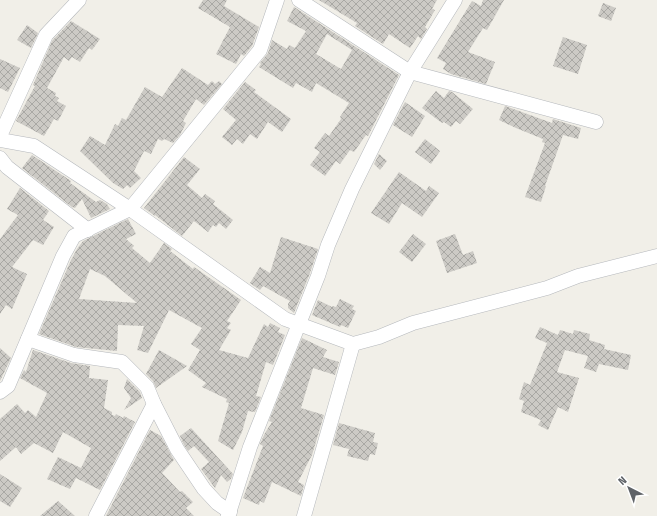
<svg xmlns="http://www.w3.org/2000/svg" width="657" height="516" viewBox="0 0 657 516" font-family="'Fira Sans Condensed',sans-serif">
<defs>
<pattern id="building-cross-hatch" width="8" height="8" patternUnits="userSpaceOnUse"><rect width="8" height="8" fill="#cccac5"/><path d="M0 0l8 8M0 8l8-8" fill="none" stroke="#a9a8a4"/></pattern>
</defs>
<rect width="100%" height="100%" fill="#f1efe8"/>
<g fill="url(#building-cross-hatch)" fill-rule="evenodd">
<path d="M203,0H227L224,6L259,27L252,46L244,56L241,54L236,64L216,54L230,27L198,8Z"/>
<path d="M319,0H437L432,9L435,10L425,27L427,29L421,39L418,36L410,48L389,34L383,44L355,26L357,23Z"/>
<path d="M483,0H504L487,30L483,28L468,52L495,62L486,84L451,74L443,69L446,63L437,58L472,1L481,6Z"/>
<path d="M603,3L616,8L611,21L598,16Z"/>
<path d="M294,7L399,75L368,136L366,135L354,152L350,150L340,164L336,161L325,176L310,165L320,152L314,148L325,133L329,136L341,119L340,117L349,103L316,83L312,92L296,83L293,88L259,67L261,64L260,63L268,53L272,40L287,49L289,45L295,48L306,31L287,21ZM327,34L352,50L341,69L316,54Z"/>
<path d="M71,21L100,39L92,50L89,48L80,62L72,57L69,61L64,57L47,88L56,93L55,96L59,98L57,101L66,106L58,121L54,119L44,136L16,121L35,86L33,85L52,41Z"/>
<path d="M27,25L38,33L31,48L17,40Z"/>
<path d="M563,37L587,45L578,74L553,66Z"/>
<path d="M0,59L20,68L8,92L0,88Z"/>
<path d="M182,68L208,85L212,81L215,84L219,81L222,84L204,105L196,99L183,121L186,123L180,135L173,143L164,139L162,141L158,139L151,154L144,151L134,171L141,178L130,188L127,185L123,189L113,183L80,151L90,136L105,145L115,124L118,126L122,118L126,120L145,87L162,97Z"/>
<path d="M245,82L256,90L254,92L291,119L282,132L268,122L257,139L250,134L243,144L237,139L232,145L222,137L236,120L223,109Z"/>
<path d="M436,91L444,98L449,91L452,92L473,109L460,124L456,121L451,127L444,122L442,123L422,108Z"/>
<path d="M405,102L425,116L412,137L393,125Z"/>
<path d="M505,106L552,123L553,119L581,128L578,139L563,135L545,186H546L541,202L525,197L545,143L542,142L543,139L516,128L499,120Z"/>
<path d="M425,139L440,151L431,164L415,152Z"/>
<path d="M379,154L387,161L380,170L374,164Z"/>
<path d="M32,155L71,181L70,183L96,202L100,200L107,204L110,209L91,218L82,199L75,208L72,207L22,168Z"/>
<path d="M184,157L200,169L187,185L202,198L205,194L215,201L213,204L233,220L226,229L219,223L216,227L213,225L208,232L194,221L182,236L155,215V216L144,208Z"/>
<path d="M399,172L426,191L429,186L439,193L422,217L402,203L389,224L371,213Z"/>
<path d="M20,188L49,211L43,220L54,227L43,245L33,240L12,267L27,274L12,309L6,305L0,314V239L18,215L7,209Z"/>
<path d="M128,219L136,234L126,239L134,246L132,248L150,263L164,243L172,249L170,251L193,269L194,267L241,300L227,321L231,323L227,328L231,330L219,350L248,358L264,324L268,327L270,323L280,328L278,332L285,335L273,365L266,362L256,396L261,397L255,412L248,411L242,432L233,450L218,441L229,403L226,402L227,399L202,387L206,383L188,370L200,350L191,344L202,328L169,310L148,353L137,350L144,326L118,325L117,351L76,347L39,334L71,260L77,249L83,241ZM90,269L105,276L137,303L79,299Z"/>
<path d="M413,234L426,244L412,262L399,252Z"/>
<path d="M455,234L463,255L473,251L477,263L447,273L436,241Z"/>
<path d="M281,237L318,249L310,273L294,313L288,308V304L290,301L263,286L260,290L250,283L260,267L270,273Z"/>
<path d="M340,299L354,306L352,309L356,311L348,328L341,325L340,327L312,315L318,300L332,307V306L336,307Z"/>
<path d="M540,327L558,335L560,330L573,334L574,330L590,334L589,340L605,345L604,349L631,355L628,370L599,364L596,372L584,368L588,356L565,350L557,372L579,378L568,412L558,407L548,430L538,425L541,420L521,412L524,401L519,399L524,382L530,385L547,343L535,338Z"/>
<path d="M302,338L327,350L323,357L339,362L335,375L313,368L301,408L324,415L312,455L298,482L304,485L301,496L272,482L264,503L260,501L259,505L243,498L263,446L260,444L265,433L272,422L269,421Z"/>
<path d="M0,348L11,358L0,381Z"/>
<path d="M33,350L71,363L90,366L89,378L108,380L104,408L112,412V415L115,416L116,414L123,418L124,416L135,422L100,490L76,478L70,489L47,479L58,457L81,468L91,448L63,432L53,453L34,443L21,454L16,447L0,461V419L17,404L25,413L28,410L36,417L47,393L20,378L24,370L26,372Z"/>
<path d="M159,350L187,366L156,388L153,381L146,374Z"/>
<path d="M127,379L140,392L142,398L124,410L131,398L124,388Z"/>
<path d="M339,423L375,433L373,442L378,443L375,455L370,454L368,461L347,456L349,449L333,445Z"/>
<path d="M191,428L233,474L231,479L227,482L221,475L215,488L201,469L209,462L194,446L188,451L184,445L180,436Z"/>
<path d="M150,430L161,436L174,460L162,473L180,492L182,491L193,502L186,508L194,516H106Z"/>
<path d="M0,474L22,488L10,507L0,501Z"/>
<path d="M58,501L75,516H40Z"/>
</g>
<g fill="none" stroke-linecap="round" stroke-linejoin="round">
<defs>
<g id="minor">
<path d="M299,0L410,72L596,122"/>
<path d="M0,136L46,35L79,0"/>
<path d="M0,140L34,146L130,209L285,319L353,344L379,337L413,323L547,288L578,276L657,256"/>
<path d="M0,158L7,167L88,230"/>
<path d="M28,339L74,355L122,362L147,387L154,404L177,449L204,489L217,503L230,512"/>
<path d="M0,392L8,386L63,256L74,236L130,209L260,50L277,0"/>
<path d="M96,516L154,404"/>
<path d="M228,516L250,447L318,276L328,245L352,189L410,72L455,0"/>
<path d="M304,516L353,344"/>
</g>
</defs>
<use href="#minor" stroke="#b5b8bc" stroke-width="15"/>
<use href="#minor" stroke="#fff" stroke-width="14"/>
</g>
<g transform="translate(629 488) rotate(318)" stroke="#ffffff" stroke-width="3" paint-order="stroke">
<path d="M0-3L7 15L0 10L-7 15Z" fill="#5f6368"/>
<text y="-6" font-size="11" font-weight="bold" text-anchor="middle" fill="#5f6368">N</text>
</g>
</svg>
